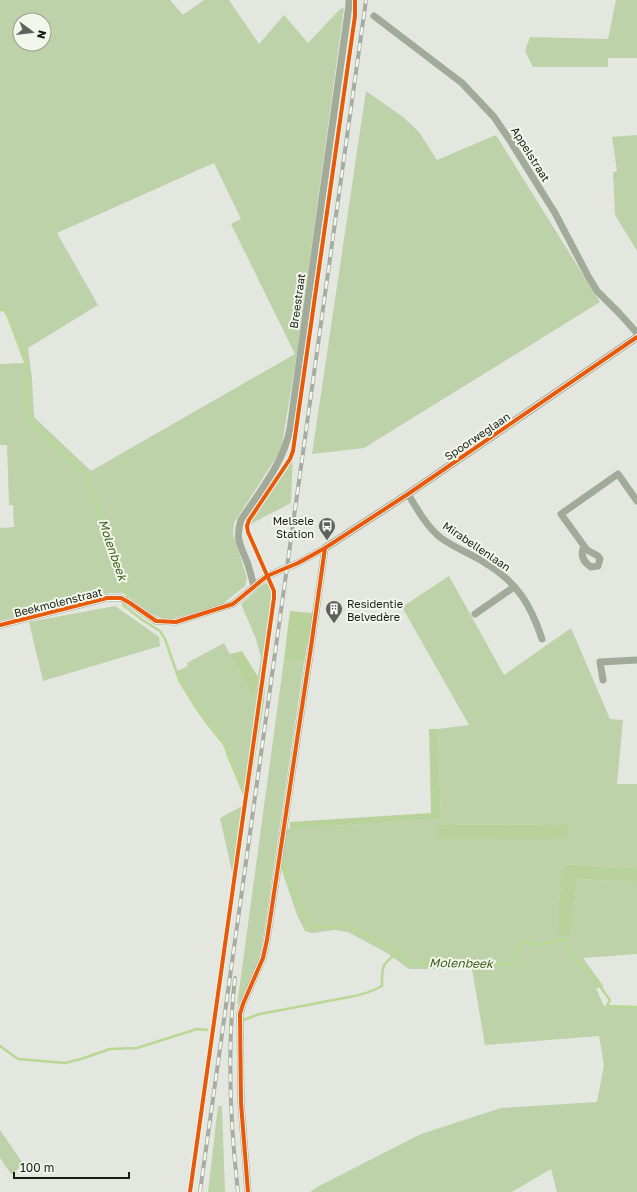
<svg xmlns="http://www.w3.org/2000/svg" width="637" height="1192" viewBox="0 0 637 1192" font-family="'Golos Text',sans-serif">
<rect width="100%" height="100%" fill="#e3e7e0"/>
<g fill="#bed2a9" fill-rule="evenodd">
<path d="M0,0H170L183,15L204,0H229L259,44L284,15L308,43L340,9L344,8L297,354L281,450L234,523L233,534L247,578L245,586L220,606L170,619L159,617L151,613L123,593H109L0,621V528L14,527L13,505H9L7,445H0V364L24,363L7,317L4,312L0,311ZM20,20H44V44H20ZM214,163L241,219L231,224L295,354L91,471L34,417L32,378L28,348L98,305L57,233Z"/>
<path d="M616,0H637V58H608V67H533L525,51L530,37L608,39Z"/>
<path d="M366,91L403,117L419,132L437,160L496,135L600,302L364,448L312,454Z"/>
<path d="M637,135V251L615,215L613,172L617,171L612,137Z"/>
<path d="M293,451L291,503L247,526Z"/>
<path d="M449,576L504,675L571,628L610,719L623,720L617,784H637V868L565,864L559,899V934H571L577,879L637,882V954L583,958L604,987L596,988L604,1006H637V1192H557L551,1169L512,1192H310L317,1187L421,1134L501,1108L597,1102L604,1065L599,1036L485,1045L472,969H409L387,953L348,932L334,930L312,933L305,931L297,915L280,865L285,829L441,819L438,729L469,725L402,607ZM569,824L567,838H436V825Z"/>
<path d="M268,582L272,593L264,701L235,885L220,818L244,805V798L223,745L196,710L179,682L175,672L188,666L187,663L224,643L254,699L261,658L256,639L241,604L261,586Z"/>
<path d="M115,606L159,637L160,646L43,681L29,622Z"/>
<path d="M284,659L304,663L263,939L258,963L241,1000L237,1005Z"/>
<path d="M218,1106H222L225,1192H208Z"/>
<path d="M0,1130L24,1165L11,1174L0,1158Z"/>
</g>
<g fill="#b9d29c">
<path d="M290,611L313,613L304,663L284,659Z"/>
<path d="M242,651L258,677L254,700L230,654Z"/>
<path d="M429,729H438L441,819L290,829V822L431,813Z"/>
<path d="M569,824L568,838L436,839V825Z"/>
<path d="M564,864L637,868V882L577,879L571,935L559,934V899Z"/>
</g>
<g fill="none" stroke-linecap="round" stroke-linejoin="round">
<g stroke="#b8d894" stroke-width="2.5">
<path d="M0,307C11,314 8,317 12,327C17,339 24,350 26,362C29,376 23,416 33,426C34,427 36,428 38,429L87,476L128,596L123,605L144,621L160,631L165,639L180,682L206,722L225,745L228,756L241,784"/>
<path d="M282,862L308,926L313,928L346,925L398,952L410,963L511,964L517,955L519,943L527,942L539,945L566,939L572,955L590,973L610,1000L607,1006L637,1007"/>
<path d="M243,1020L260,1014L344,998C357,996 370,993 382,986C382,966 381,965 398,952"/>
<path d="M0,1046L18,1059L65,1063L81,1059L110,1049L137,1048L197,1029L207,1030"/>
</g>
<g stroke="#a2aa9a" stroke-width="7">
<path d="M374,16L462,83L494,117L509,139L555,213L588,276L597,291L620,314L637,333"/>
<path d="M408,494C417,509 427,527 441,538C455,548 473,555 487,564C518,583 531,606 542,639"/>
<path d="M584,546C580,555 583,562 591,567L598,566L600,559L598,556L587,550L561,514L618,474L637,501"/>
<path d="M254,586C252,580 251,574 249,568C243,548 234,542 241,520C260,491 283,464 290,429L349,5V0"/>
<path d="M475,614L514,587"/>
<path d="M0,625L107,598H121L130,603L156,621L176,622L233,604L267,576L298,563L325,548"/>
<path d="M603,680L600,662L637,660"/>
<path d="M248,1192L241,1103L240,1014L243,1004L263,958L267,940L311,647L325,548"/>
</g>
<path stroke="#a2aa9a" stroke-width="8" d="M325,548L408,494L637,337"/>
<defs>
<g id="rail">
<path d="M235,978C227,1048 230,1122 238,1192"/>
<path d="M200,1192L366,0"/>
</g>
</defs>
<use href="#rail" stroke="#a7aca2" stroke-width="4"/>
<use href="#rail" stroke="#f1f7ea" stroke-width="2.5" stroke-dasharray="8" stroke-linecap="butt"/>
<defs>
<g id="cycleway">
<path d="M0,625L107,598H121L130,603L156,621L176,622L233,604L267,576L298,563L325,548L408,494L637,337"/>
<path d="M190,1192L274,598V591L248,532L247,526L249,520L290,459L293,451L355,16V0"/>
<path d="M248,1192L241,1103L240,1014L243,1004L263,958L267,940L311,647L325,548"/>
</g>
</defs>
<use href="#cycleway" stroke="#f1f7ea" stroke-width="6"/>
<use href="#cycleway" stroke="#e8590c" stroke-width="4"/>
</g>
<defs>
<symbol id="bus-pin" viewBox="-11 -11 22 30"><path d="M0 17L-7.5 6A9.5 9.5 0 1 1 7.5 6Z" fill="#60625d" stroke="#f1f7ea"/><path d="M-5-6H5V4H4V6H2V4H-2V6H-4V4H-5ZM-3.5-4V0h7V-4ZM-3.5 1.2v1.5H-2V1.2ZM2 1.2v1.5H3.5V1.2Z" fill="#fff"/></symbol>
<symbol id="building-pin" viewBox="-11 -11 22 30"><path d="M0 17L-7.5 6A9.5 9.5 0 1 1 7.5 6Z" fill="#60625d" stroke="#f1f7ea"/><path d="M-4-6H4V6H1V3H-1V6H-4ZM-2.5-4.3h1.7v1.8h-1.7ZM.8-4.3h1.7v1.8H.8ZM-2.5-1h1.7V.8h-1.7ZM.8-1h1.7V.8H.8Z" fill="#fff"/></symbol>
</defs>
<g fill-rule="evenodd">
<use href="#bus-pin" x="317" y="516" width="20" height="27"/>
<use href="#building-pin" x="324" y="599" width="20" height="27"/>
</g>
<g text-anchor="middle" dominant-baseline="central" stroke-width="4" stroke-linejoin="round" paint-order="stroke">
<g font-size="11" fill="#191b16" stroke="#f1f7ea">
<text transform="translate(531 154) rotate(58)">Appelstraat</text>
<text transform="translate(297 301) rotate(-82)">Breestraat</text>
<text transform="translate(477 436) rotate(-34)">Spoorweglaan</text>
<text transform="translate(477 546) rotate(34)">Mirabellenlaan</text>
<text transform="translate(58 602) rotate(-14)">Beekmolenstraat</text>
</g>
<g font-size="11" fill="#191b16" stroke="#f1f7ea" text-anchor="end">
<text x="314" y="520">Melsele<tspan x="314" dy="13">Station</tspan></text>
<text x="347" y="603" text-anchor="start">Residentie<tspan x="347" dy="13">Belvedère</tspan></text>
</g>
<g font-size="12" font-style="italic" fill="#405b1b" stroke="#f1f7ea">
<text transform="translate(113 550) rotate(71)">Molenbeek</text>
<text transform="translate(461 963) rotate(1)">Molenbeek</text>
</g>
</g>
<g transform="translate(32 32) rotate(105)"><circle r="19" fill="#f1f7ea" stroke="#9b9f95"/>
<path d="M0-3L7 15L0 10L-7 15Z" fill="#60625d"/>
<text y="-6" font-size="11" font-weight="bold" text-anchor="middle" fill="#191b16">N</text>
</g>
<path d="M14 1172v6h115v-6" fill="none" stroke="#191b16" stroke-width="2"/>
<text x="20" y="1172" font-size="12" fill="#191b16" stroke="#f1f7ea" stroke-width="3" paint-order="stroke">100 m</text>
</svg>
